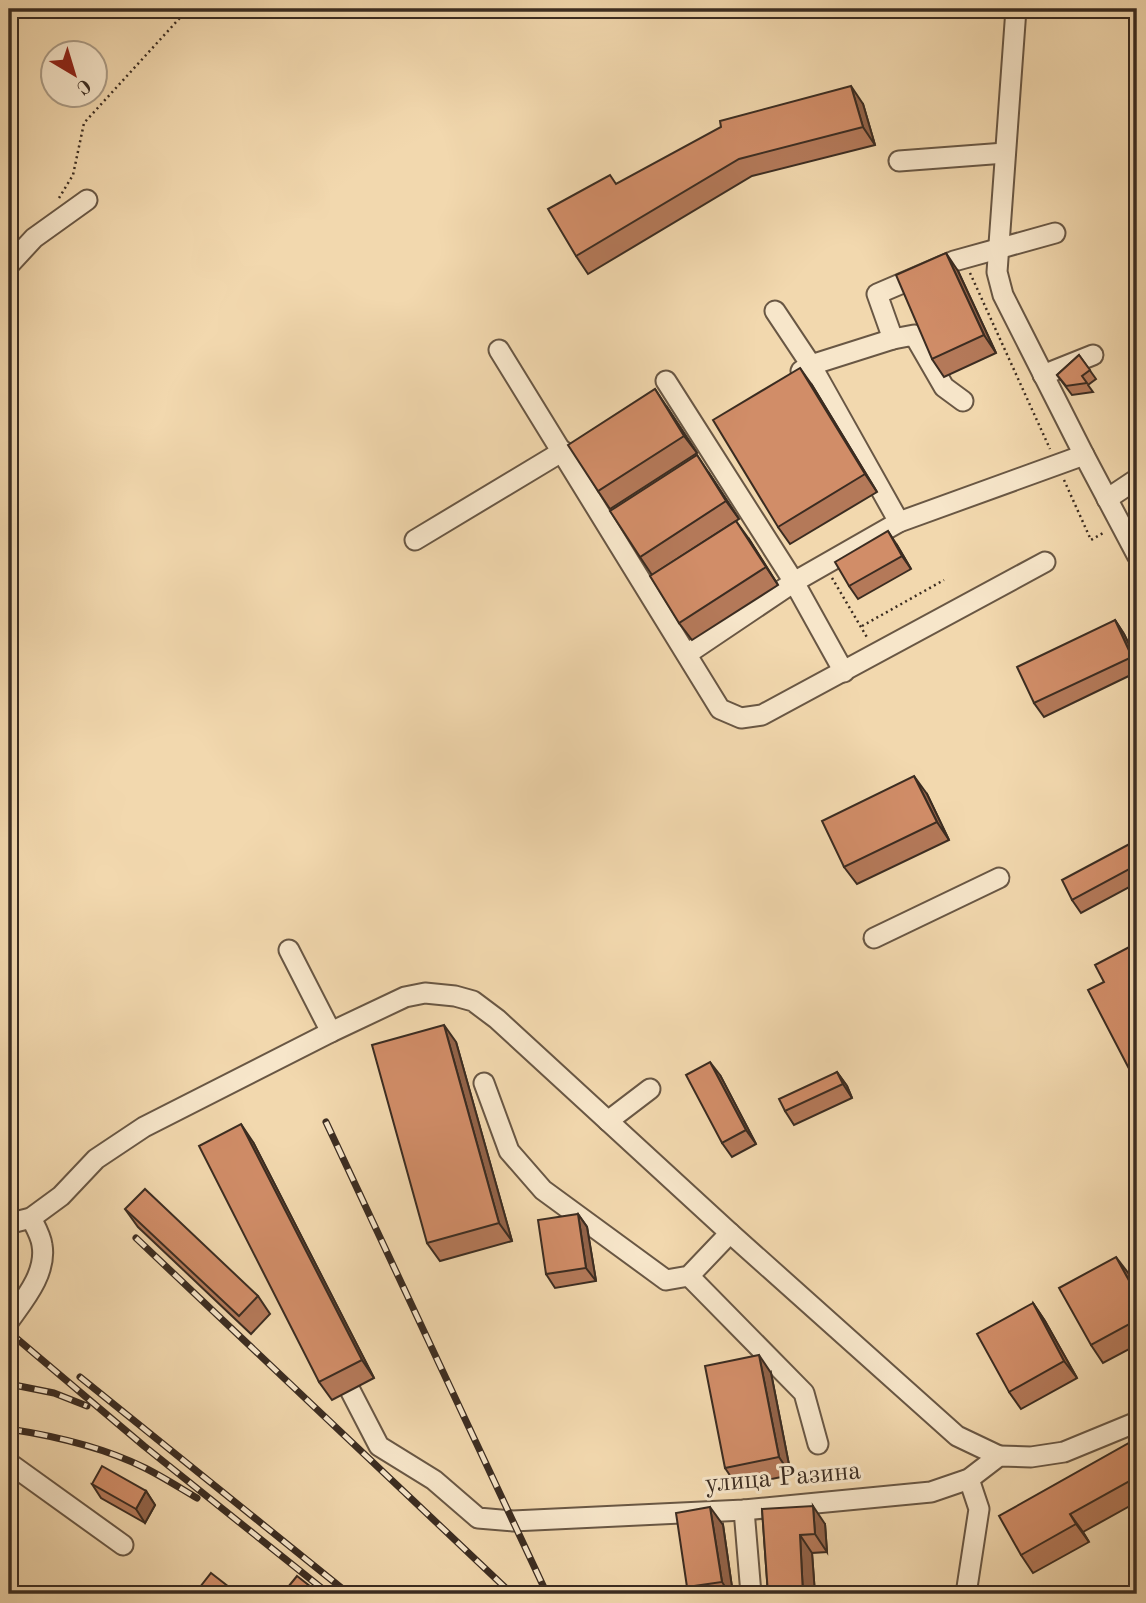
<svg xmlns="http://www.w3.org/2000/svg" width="1146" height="1603" viewBox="0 0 1146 1603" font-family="'Old Standard TT',serif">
<rect width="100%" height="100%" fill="#f2d8ae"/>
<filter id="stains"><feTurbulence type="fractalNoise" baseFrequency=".00286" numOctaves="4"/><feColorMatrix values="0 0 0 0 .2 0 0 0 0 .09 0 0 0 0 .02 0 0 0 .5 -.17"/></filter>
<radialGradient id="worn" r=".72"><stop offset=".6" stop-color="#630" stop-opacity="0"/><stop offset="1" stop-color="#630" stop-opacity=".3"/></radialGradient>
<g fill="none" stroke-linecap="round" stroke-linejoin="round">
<defs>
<g id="minor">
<path d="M1016,9L997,272L1003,295L1084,455L1137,555"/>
<path d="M899,161L1005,153"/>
<path d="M9,265L34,238L87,200"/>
<path d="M775,311L811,365L801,371"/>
<path d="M893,339L811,365L899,522"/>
<path d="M499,350L720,709L741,718L762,715L1045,562"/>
<path d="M1043,375L1093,355"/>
<path d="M666,381L794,582L899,522L1084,455"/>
<path d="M963,401L944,387L914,335L893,339L877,294L954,261L1055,233"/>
<path d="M1107,499L1137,479"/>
<path d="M415,540L563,451"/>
<path d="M687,654L794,582L844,672"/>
<path d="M874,938L999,878"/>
<path d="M289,950L331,1032"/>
<path d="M484,1083L509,1151L543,1190L666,1280L689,1276L730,1233"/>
<path d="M608,1121L650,1089"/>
<path d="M9,1221L15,1222L31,1218L61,1196L96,1159L144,1127L331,1032L405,997L425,993L455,996L473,1001L497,1019L730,1233L957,1436L999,1456"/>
<path d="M689,1276L804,1393L818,1444"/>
<path d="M9,1321C24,1300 47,1273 42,1245C41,1236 35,1226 31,1218"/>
<path d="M350,1390L379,1446L434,1480L478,1518L513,1521L744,1510L931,1492L969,1479L999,1456L1031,1457L1064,1452L1137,1422"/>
<path d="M9,1463L123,1545"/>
<path d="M744,1510L751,1594"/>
<path d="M966,1594L979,1509L969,1479"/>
</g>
</defs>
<use href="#minor" stroke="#695744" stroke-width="23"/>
<g stroke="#3b2c21" stroke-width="2.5" stroke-dasharray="2 3.5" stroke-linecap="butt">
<path d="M59,198L73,175L84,123L188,9"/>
<path d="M970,273L1050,449"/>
<path d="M1064,480L1091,540L1105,532"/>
<path d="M832,578L868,639"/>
<path d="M862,626L944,580"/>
</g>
<use href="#minor" stroke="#f7e6ca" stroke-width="19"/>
<defs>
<g id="rail">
<path d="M326,1122L547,1594"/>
<path d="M136,1238L512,1594"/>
<path d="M9,1332L144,1446L329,1594"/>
<path d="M80,1377L349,1594"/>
<path d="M9,1384L54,1393L87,1406"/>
<path d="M9,1429C55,1436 103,1447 145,1468C163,1477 180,1488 197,1498"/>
</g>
</defs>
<use href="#rail" stroke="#3b2c21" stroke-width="7"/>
<use href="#rail" stroke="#f7e6ca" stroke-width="4.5" stroke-dasharray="13" stroke-linecap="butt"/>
</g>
<g fill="#b47959" stroke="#3b2c21" stroke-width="2">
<path d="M863,104L875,145L752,176L588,274L576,256L616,184Z"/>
<path d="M958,271L996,353L944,377L932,359Z"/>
<path d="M1079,355L1096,379L1088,385L1093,392L1072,395L1057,375Z"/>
<path d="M812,385L877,492L790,544L778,527Z"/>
<path d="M667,407L697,453L610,509L598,491Z"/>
<path d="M709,473L739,519L652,575L640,557Z"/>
<path d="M749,539L778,585L692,640L679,623Z"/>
<path d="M897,545L911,569L858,599L849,586Z"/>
<path d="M1115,620L1124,634L1137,661V672L1044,717L1034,703Z"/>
<path d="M927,794L949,840L857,884L844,867Z"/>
<path d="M1137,840V883L1081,913L1072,900Z"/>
<path d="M456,1042L512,1241L440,1261L427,1243Z"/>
<path d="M837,1072L847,1086L852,1098L794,1125L785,1111Z"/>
<path d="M720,1075L756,1144L732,1157L722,1143Z"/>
<path d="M253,1142L374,1378L332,1400L319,1382Z"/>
<path d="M125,1209L258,1296L270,1314L251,1334L138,1227Z"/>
<path d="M578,1214L587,1227L596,1281L555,1288L546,1274Z"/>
<path d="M1129,1274L1137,1290V1345L1103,1363L1091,1345Z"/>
<path d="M1033,1303L1045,1321L1077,1378L1021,1409L1009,1392Z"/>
<path d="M771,1373L791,1475L737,1486L725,1468Z"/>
<path d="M1137,1442V1502L1083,1532L1089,1542L1033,1573L1021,1555Z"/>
<path d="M92,1484L146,1491L155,1505L145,1523L101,1498Z"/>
<path d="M762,1509L825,1524L827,1552L812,1553L815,1594H768Z"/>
<path d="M723,1525L733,1594H692L687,1587Z"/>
</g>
<g fill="#926349" stroke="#3b2c21" stroke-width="2">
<path d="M851,86L863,104L875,145L863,127Z"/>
<path d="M946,253L958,271L996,353L984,335Z"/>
<path d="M800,368L812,385L877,492L865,474Z"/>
<path d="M655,389L667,407L697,453L684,436Z"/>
<path d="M697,455L709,473L739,519L726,501Z"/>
<path d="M736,521L749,539L778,585L766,567Z"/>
<path d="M888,531L897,545L911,569L902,556Z"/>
<path d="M1115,620L1124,634L1137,661V664L1132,657Z"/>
<path d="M914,776L927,794L949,840L937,822Z"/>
<path d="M444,1025L456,1042L512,1241L499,1223Z"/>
<path d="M710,1062L720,1075L756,1144L746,1130Z"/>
<path d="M837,1072L847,1086L852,1098L843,1084Z"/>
<path d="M241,1124L253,1142L374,1378L362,1360Z"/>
<path d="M578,1214L587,1227L596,1281L586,1268Z"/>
<path d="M1116,1257L1129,1274L1137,1290V1295Z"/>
<path d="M1033,1303L1045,1321L1077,1378L1064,1361Z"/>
<path d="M759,1355L771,1373L791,1475L779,1457Z"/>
<path d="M146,1491L155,1505L145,1523L136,1509Z"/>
<path d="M813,1506L825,1524L827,1552L815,1534Z"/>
<path d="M710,1507L723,1525L733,1594H730L722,1582Z"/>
<path d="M1070,1514L1083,1532L1089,1542L1076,1524Z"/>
<path d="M800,1535L812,1553L815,1594H803Z"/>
</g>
<g fill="#d18d68" stroke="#3b2c21" stroke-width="2">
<path d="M851,86L863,127L739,159L576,256L548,209L610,175L616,184L721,127L720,121Z"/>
<path d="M946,253L984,335L932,359L896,275Z"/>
<path d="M1079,355L1090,370L1082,376L1087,383L1066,386L1057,375Z"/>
<path d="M800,368L865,474L778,527L713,420Z"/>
<path d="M655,389L684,436L598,491L568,445Z"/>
<path d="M697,455L726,501L640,557L610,511Z"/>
<path d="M736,521L766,567L679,623L650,576Z"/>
<path d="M888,531L902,556L849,586L835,562Z"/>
<path d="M1115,620L1132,657L1034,703L1017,667Z"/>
<path d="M914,776L937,822L844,867L822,821Z"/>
<path d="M1137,840V865L1072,900L1062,880Z"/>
<path d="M1137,943V1084L1088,990L1104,982L1095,965Z"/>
<path d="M444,1025L499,1223L427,1243L372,1045Z"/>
<path d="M710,1062L746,1130L722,1143L686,1075Z"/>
<path d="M837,1072L843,1084L785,1111L779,1099Z"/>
<path d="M241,1124L362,1360L319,1382L199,1146Z"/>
<path d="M145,1189L258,1296L239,1316L125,1209Z"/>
<path d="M578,1214L586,1268L546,1274L538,1220Z"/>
<path d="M1116,1257L1137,1295V1320L1091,1345L1059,1288Z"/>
<path d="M1033,1303L1064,1361L1009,1392L977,1334Z"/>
<path d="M759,1355L779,1457L725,1468L705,1366Z"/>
<path d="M1136,1439L1137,1442V1477L1070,1514L1076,1524L1021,1555L999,1516Z"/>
<path d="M102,1466L146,1491L136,1509L92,1484Z"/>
<path d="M813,1506L815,1534L800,1535L803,1594H768L762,1509Z"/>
<path d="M710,1507L722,1582L687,1587L676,1513Z"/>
<path d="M211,1573L238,1594H209L200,1587Z"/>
<path d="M297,1576L320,1594H286L284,1592Z"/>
</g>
<g text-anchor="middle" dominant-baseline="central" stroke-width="6" stroke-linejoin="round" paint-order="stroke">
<g font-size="26" fill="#3b2c21" stroke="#f7e6ca">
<text transform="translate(783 1478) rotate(-5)">улица Разина</text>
</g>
</g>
<rect width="1146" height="1603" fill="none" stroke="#f2d8ae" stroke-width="35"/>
<rect x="10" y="10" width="1125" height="1582" fill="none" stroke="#3b2c21" stroke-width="3.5"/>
<rect x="18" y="18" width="1111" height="1568" fill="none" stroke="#3b2c21" stroke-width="2"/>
<g transform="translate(74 74) rotate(142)"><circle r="33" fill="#f7e6ca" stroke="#ac9c86" stroke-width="2"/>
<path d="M0-5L12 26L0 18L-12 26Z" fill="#8f2418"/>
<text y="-10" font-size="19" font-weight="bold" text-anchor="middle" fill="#3b2c21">С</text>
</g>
<rect width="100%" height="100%" filter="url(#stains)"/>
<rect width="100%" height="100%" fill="url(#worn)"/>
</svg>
